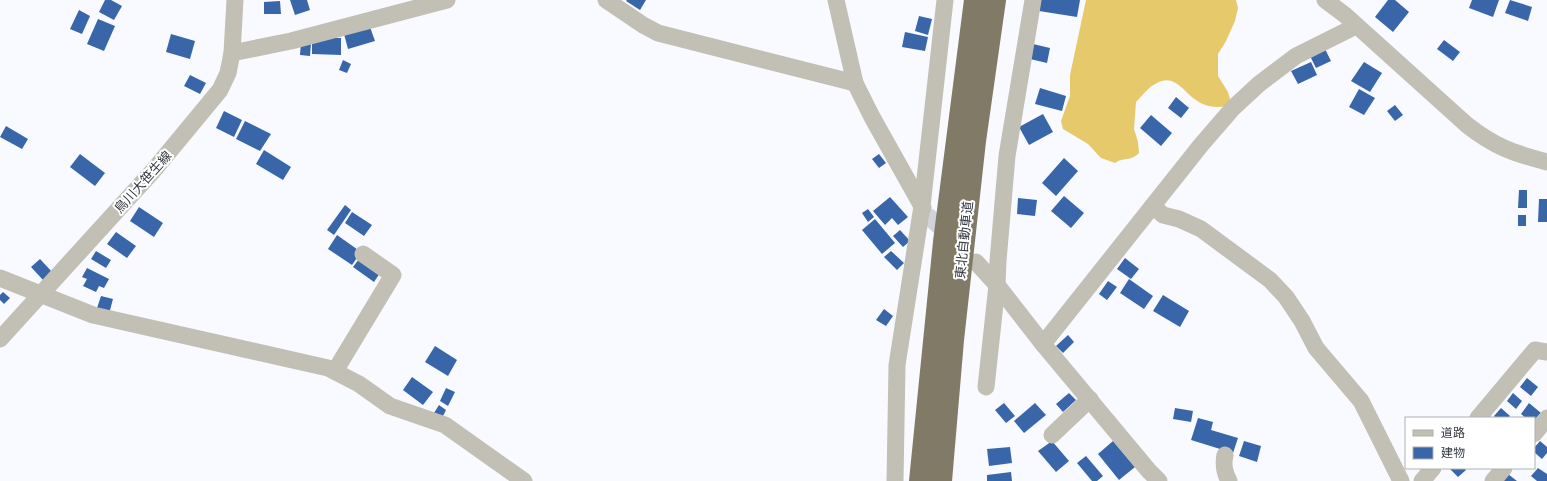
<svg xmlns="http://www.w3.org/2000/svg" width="1547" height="481" viewBox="0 0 1547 481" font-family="'Public Sans','Noto Sans JP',sans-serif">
<rect width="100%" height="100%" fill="#f8faff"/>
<path fill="#e5c96b" d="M1086,0H1236L1238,8L1235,21L1226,41L1218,54V76L1228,92L1230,99L1226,106C1216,108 1205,107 1196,100C1184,92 1174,73 1157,83C1148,87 1142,96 1136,102L1134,129L1138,142L1139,153C1130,162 1123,157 1115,163L1101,158L1088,144L1063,129L1061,121L1070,96V75Z"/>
<g fill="#3866a9">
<path d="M105,0H111L122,6L114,20L99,12Z"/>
<path d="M290,0H307L310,10L295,15Z"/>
<path d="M627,0H646L640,10L626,1Z"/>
<path d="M1041,0H1080L1077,17L1039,11Z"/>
<path d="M1388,0H1395L1409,12L1393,32L1375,17Z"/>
<path d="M1472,0H1499L1493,17L1469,8Z"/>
<path d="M1510,0L1532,7L1528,21L1505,13Z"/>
<path d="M280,1L281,14H264V2Z"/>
<path d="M79,10L90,16L82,34L70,29Z"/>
<path d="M919,16L932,19L928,35L915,31Z"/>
<path d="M98,19L115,26L104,51L87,44Z"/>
<path d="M370,27L375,41L348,49L344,34Z"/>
<path d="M905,32L928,37L925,51L902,47Z"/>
<path d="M171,34L195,41L190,59L166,52Z"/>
<path d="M312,38H341V55L312,54Z"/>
<path d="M1444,40L1460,52L1453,61L1437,49Z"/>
<path d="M301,42L311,43L310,56L300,55Z"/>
<path d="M1033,44L1050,48L1047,63L1030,59Z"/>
<path d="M1325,49L1331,61L1316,68L1310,56Z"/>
<path d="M343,60L351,64L347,73L339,70Z"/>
<path d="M1311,62L1317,75L1298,84L1291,71Z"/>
<path d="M1364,62L1382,73L1370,92L1351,81Z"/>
<path d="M190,75L206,83L200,94L184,86Z"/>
<path d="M1040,88L1066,96L1062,111L1035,104Z"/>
<path d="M1359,89L1375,98L1364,115L1349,107Z"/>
<path d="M1176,97L1189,108L1181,118L1168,108Z"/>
<path d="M1395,105L1403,115L1395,121L1387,111Z"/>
<path d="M224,111L242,120L234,137L216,128Z"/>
<path d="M1043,114L1053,132L1029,145L1019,127Z"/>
<path d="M1151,115L1172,133L1161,146L1140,128Z"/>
<path d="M245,121L271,134L260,151L236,139Z"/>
<path d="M6,126L28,139L22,149L0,137Z"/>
<path d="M264,150L291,167L283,180L256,164Z"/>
<path d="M80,154L105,173L95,186L70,167Z"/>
<path d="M879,154L886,163L879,168L872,159Z"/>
<path d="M1064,158L1078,171L1056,196L1042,183Z"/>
<path d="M1519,190H1527V208H1518Z"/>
<path d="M1064,196L1084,213L1071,228L1051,211Z"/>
<path d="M890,197L908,217L898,225L892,218L885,225L873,211Z"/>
<path d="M1018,198L1037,200L1035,216L1017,214Z"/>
<path d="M1539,199H1547V222H1538Z"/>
<path d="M345,205L351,210L334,235L327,230Z"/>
<path d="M139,207L163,223L154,237L130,221Z"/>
<path d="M868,209L874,217L868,222L862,213Z"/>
<path d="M352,212L372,225L364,236L345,223Z"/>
<rect x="1518" y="215" width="8" height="11"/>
<path d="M875,219L895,243L882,254L862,230Z"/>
<path d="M900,230L910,241L903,247L893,236Z"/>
<path d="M116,232L136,246L127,258L107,244Z"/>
<path d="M337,235L361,252L352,265L328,249Z"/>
<path d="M96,251L111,260L106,268L91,259Z"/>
<path d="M891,251L904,263L897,270L884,257Z"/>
<path d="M1125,258L1139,269L1131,279L1117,269Z"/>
<path d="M40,259L53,273L44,281L31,267Z"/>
<path d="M359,259L380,273L374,282L353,267Z"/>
<path d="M87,268L109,279L104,288L99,286L96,292L83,286L87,279L82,277Z"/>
<path d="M1129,279L1153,296L1144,309L1120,293Z"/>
<path d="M1108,281L1117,287L1107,300L1099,294Z"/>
<path d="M3,292L10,298L4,304L0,300V295Z"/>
<path d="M1163,295L1189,311L1180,327L1153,311Z"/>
<path d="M101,296L113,299L109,314L96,311Z"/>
<path d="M884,309L893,316L886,326L876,320Z"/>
<path d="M1068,335L1074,342L1063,353L1056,346Z"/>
<path d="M435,346L457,360L448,376L425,362Z"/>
<path d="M412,377L433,392L423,405L403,390Z"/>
<path d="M1527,378L1538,387L1531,396L1520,387Z"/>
<path d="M446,388L455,392L448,406L440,401Z"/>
<path d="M1069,393L1076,400L1063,412L1056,404Z"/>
<path d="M1513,393L1522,401L1516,409L1507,401Z"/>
<path d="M1004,403L1015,416L1006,423L995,410Z"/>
<path d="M1035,403L1046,415L1024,433L1014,421Z"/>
<path d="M1529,403L1541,413L1534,420V418H1526L1521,414Z"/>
<path d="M439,405L446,410L442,418L434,413Z"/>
<path d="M1175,408L1193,411L1191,422L1173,419Z"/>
<path d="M1501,408L1510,416L1508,418H1496L1494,416Z"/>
<path d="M1198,418L1213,422L1211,430L1238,438L1233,453L1191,440Z"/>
<path d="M1052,441L1069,461L1056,472L1038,451Z"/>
<path d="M1113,441L1135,467L1119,480L1098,454Z"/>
<path d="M1244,441L1261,446L1257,462L1239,456Z"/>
<path d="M1540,441L1547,447V453L1542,459L1534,452V448Z"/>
<path d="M1010,447L1012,463L989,466L987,449Z"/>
<path d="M1086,456L1103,476L1097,481H1092L1077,463Z"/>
<path d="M1449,468H1464L1466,470L1458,477Z"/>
<path d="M1538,468L1547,474V481H1537L1531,476Z"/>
<path d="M1011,472L1012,481H987V475Z"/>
<path d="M1508,474L1517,481H1502Z"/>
</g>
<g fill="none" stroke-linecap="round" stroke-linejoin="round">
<path stroke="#d1d3d9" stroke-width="17" stroke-dasharray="17 8" stroke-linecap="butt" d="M927,215L952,238"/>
<g stroke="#c2bfb5" stroke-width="17">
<path d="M606,0L643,25L658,33L855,83"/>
<path d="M836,0L855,83L872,117L923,208"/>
<path d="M1325,0L1345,15L1467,125C1495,147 1513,153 1547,162"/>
<path d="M232,53L291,41L447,0"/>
<path d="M1153,206L1163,215L1179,219L1201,229L1270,280L1286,297L1302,321L1316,348L1361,401L1401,481"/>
<path d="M976,262L997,285L1043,344L1149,471L1159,481"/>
<path d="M0,278L93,315L328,368L359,384L390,406L445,425L524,481"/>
<path d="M0,339L153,171L220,90L228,73L232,53L235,0"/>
<path d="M1043,344L1201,145L1233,108L1259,84L1296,56L1356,26"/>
<path d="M335,371L393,275L363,254"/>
<path d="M986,387L997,285L998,261L1007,156L1033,0"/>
<path d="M1478,418L1535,350L1547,352"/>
<path d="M1534,434L1547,418"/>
<path d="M1052,435L1090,399"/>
<path d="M1225,455C1223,465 1224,472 1229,481"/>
<path d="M895,481L897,365L922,206L945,0"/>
<path d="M1422,481L1433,468"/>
<path d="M1493,481L1504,468"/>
</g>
<g stroke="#817a66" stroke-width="22">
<path d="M920,481L944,242L975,0"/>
<path d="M941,481L953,340L975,141L995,0"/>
</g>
</g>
<g text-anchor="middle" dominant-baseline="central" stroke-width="4" stroke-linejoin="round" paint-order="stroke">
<g font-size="13" fill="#333940" stroke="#fff">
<text transform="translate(143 182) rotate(-48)">鳥川大笹生線</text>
<text transform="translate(964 240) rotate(-84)">東北自動車道</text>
</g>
</g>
<rect x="1405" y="417" width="130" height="52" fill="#ffffff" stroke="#adb0b3"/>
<rect x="1413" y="430" width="20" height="6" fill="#c2bfb5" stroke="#adb0b3"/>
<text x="1441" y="437" font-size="12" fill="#333940">道路</text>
<rect x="1413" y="447" width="20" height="12" fill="#3866a9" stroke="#adb0b3"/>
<text x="1441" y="457" font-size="12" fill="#333940">建物</text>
</svg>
